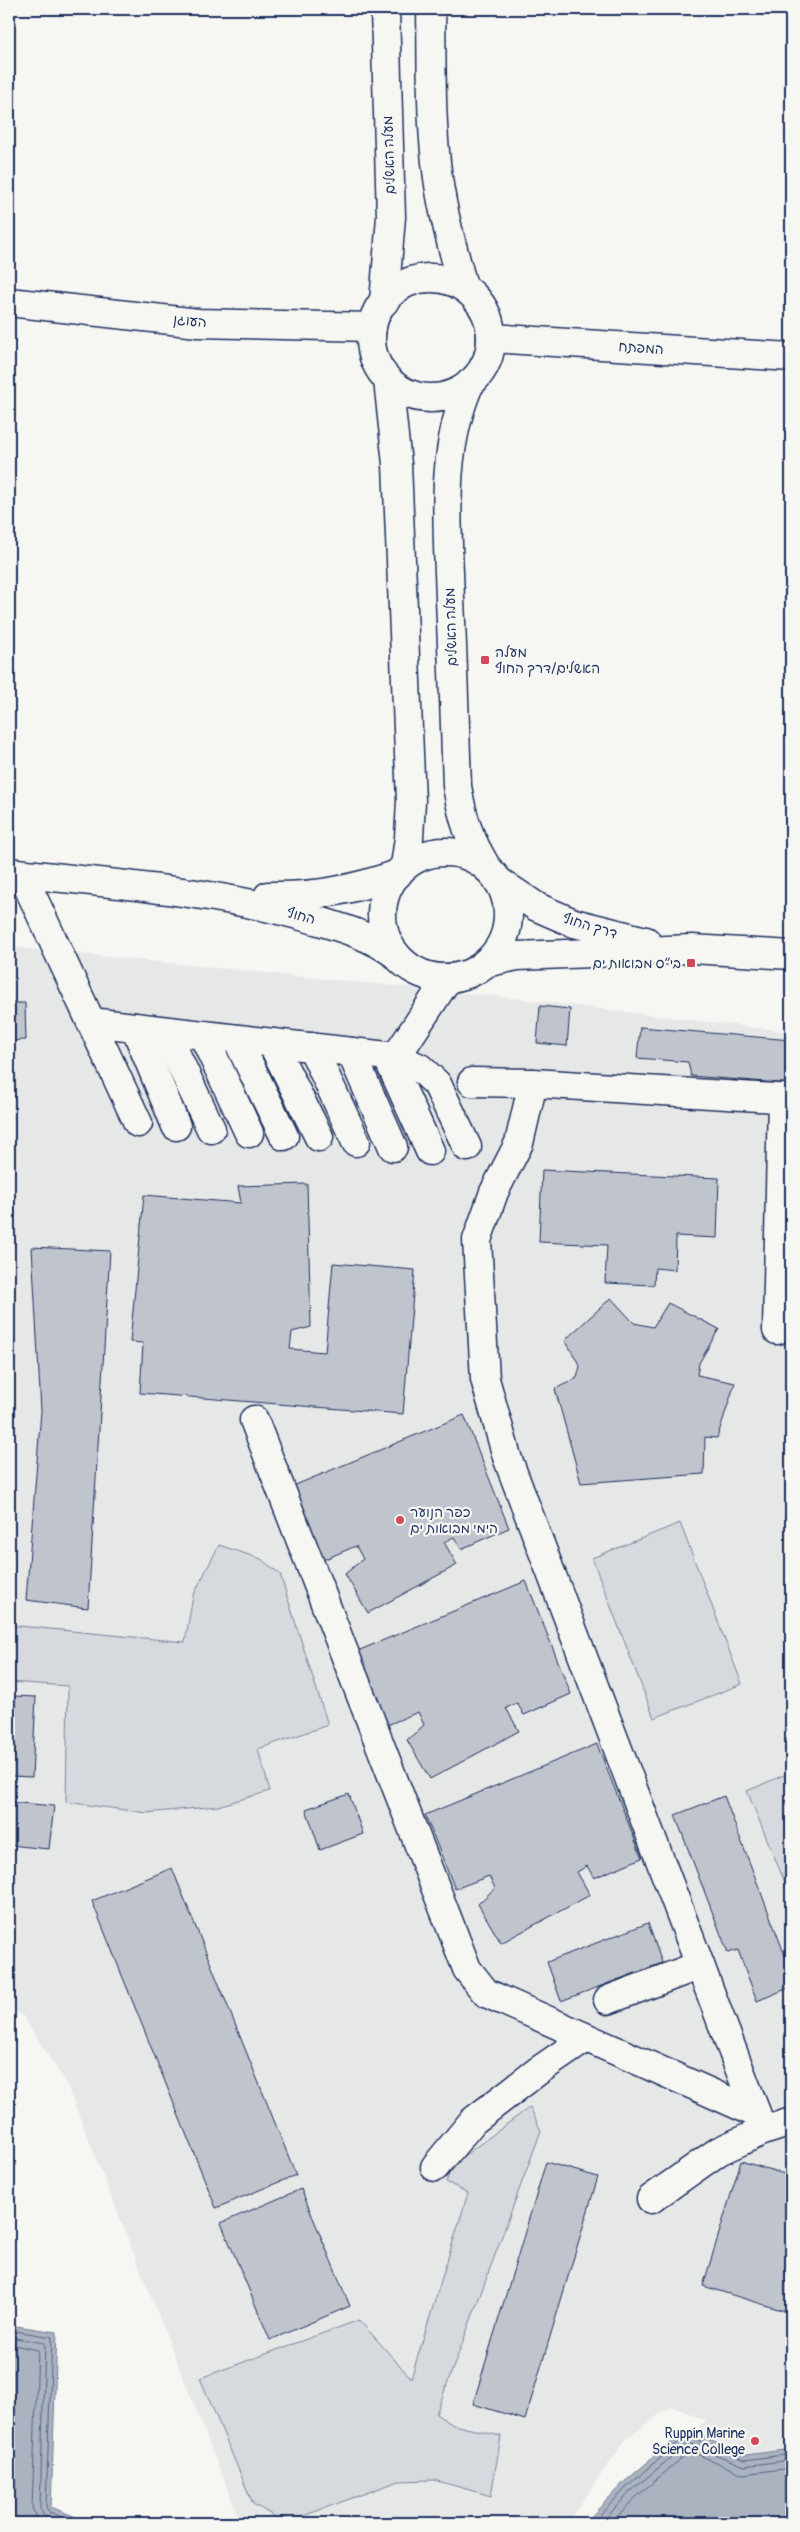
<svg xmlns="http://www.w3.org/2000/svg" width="800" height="2532" viewBox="0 0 800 2532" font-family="Pangolin,'Playpen Sans Hebrew',sans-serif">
<rect width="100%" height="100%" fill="#f6f6f2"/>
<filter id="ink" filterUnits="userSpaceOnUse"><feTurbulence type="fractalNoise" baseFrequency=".02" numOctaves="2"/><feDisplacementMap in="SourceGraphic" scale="10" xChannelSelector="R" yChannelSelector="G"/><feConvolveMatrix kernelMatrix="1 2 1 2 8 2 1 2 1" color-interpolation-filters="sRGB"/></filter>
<g filter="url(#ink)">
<path fill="#e6e7e7" d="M9,947L503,997L791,1032V2447L754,2454L694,2432L705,2420L671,2406L627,2438L567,2523H407L401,2517L359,2523H241L67,2085L23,2016L9,2008Z"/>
<g fill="#d6d9dd" stroke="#78849e">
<path d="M680,1523L742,1684L654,1718L592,1558Z"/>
<path d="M219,1545L261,1559L280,1574L328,1725L258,1749L270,1791L218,1806L147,1813L66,1802L68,1686L9,1682V1625L185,1642L193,1596Z"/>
<path d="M791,1772V1897L747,1791Z"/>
<path d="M530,2107L541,2131L436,2414L453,2425L501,2436L491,2496L434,2480L399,2481L292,2520L277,2518L253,2504L200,2378L359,2320L411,2378L468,2193L446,2182L453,2164Z"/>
</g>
<g fill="#abb2c0" stroke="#717e99">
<path d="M9,2325L57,2332L51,2507L91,2523H9Z"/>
<path d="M687,2429L746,2455L791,2449V2523H585L623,2483Z"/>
</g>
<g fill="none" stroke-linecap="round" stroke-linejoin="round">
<g stroke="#556385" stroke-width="1">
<path d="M9,2330L52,2337L46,2507L49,2512L77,2523"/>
<path d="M9,2337L45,2343L40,2508L44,2516L60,2523"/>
<path d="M9,2344L38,2350L32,2507L35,2516L41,2523"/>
<path d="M592,2523L627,2487L687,2435L745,2460L791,2454"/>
<path d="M601,2523L631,2491L688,2443L744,2466L791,2460"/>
<path d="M611,2523L636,2497L690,2451L743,2474L791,2468"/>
</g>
</g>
<g fill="#c0c4cd" stroke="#1b2f5e">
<path d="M9,1003H25L26,1040L9,1041Z"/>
<path d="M540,1006L570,1009L567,1046L537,1043Z"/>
<path d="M640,1027L791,1040V1084L691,1076L688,1062L637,1058Z"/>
<path d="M542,1170L719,1178L717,1238L676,1236L675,1270L655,1268L654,1285L605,1283L607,1245L539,1242Z"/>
<path d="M307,1184L311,1327L292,1332L290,1349L325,1352L333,1263L415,1270L403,1414L140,1393L143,1343L130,1342L144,1195L241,1203L238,1186Z"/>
<path d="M32,1247L110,1251L88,1608L26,1600L41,1411Z"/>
<path d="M611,1298L634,1323L653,1327L668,1303L719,1329L699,1363L697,1375L735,1383L717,1438L705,1437L704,1474L581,1483L555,1389L577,1378L580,1366L565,1340Z"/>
<path d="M464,1415L509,1528L461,1549L454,1537L444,1542L457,1565L368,1613L345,1574L363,1559L356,1546L323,1560L293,1486Z"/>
<path d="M526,1581L571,1694L524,1715L517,1703L506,1708L519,1731L430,1779L407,1740L424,1725L418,1712L385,1726L355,1652Z"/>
<path d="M14,1696L36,1697L32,1777L10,1776Z"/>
<path d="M597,1744L642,1858L594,1878L587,1866L577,1872L590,1895L501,1943L478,1904L495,1888L489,1876L455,1889L425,1815Z"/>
<path d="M349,1794L363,1834L320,1850L306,1809Z"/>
<path d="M724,1796L791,1971V1987L757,2001L738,1950L728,1953L675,1815Z"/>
<path d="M9,1802L54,1806L49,1849L9,1845Z"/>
<path d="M172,1868L296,2175L216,2208L92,1901Z"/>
<path d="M648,1923L662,1963L561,2001L547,1962Z"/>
<path d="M741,2161L791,2176V2313L703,2286Z"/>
<path d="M546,2162L598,2177L525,2420L473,2404Z"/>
<path d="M301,2189L350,2306L270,2340L221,2223Z"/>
</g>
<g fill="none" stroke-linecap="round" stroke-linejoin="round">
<defs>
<g id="minor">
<path d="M431,9C432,65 430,122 438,178C443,214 453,250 463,286"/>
<circle cx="431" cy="338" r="60"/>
<path d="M9,302L198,323L372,327"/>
<path d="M384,302L391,217L385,9"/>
<path d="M491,338L791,357"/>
<path d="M388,380L397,464L411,801L409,838L405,866"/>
<path d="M470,383C439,452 448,527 450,600C453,662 455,724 457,786C463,821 469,838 487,868"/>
<path d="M9,872C110,884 214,890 312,919C342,928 369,935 395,954"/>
<path d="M22,874L138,1123"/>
<path d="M268,896C316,897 352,890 398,874"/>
<path d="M91,1022L396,1057L448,978"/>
<path d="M135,1027L176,1126"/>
<path d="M165,1031L211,1129"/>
<path d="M203,1035L249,1133"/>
<path d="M237,1039L284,1136"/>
<path d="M272,1043L319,1137"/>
<path d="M312,1047L356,1142"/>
<path d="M351,1052L393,1147"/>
<path d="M387,1056L430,1151"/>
<path d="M396,1057L420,1068L437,1084L467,1147"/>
<path d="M472,1082L533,1083L791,1099"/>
<path d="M533,1083L519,1143L494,1192L477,1240L485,1379L507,1457L763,2131"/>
<path d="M777,1330L782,1098"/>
<path d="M254,1420L467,1969L486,1993L756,2113"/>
<path d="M608,2000L700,1965"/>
<path d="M435,2167L473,2121L538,2071L586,2038"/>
<path d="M651,2199L719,2151L763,2131L791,2122"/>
</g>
<g id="major">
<circle cx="445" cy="915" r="63"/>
<path d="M498,881L537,907L574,923L646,941"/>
<path d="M485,963L517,956L692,949L791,955"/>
</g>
</defs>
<use href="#minor" stroke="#1b2f5e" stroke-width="31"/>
<use href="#major" stroke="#1b2f5e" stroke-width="31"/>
<use href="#minor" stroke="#f6f6f2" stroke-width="28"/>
<use href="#major" stroke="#f6f6f2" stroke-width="28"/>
</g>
</g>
<g fill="#d1495b" stroke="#f6f6f2" stroke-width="2">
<rect x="480" y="655" width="10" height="10" rx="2.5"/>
<rect x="686" y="958" width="10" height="10" rx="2.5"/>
<circle cx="400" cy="1520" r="5"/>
<circle cx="755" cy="2441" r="5"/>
</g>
<g text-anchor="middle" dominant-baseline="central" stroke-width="4.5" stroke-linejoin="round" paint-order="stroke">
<g font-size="14" fill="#1b2f5e" stroke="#f6f6f2">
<text transform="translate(389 155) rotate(-92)">מעלה האשלים</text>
<text transform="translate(190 321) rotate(5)">העוגן</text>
<text transform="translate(641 348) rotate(4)">המפתח</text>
<text transform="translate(451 627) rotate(-92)">מעלה האשלים</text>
<text transform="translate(301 916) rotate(15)">החוף</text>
<text transform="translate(590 926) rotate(17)">דרך החוף</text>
</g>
<g font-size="14" fill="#1b2f5e" stroke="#f6f6f2" text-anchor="start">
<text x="495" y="652">מעלה<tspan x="495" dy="16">האשלים/דרך החוף</tspan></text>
<text x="681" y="963" text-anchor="end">בי״ס מבואות ים</text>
<text x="410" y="1512">כפר הנוער<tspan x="410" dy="16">הימי מבואות ים</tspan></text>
<text x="745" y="2433" text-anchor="end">Ruppin Marine<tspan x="745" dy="16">Science College</tspan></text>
</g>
</g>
<rect width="800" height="2532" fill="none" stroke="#f6f6f2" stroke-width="30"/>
<rect x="15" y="15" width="770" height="2502" fill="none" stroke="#1b2f5e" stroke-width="2" filter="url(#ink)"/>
</svg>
